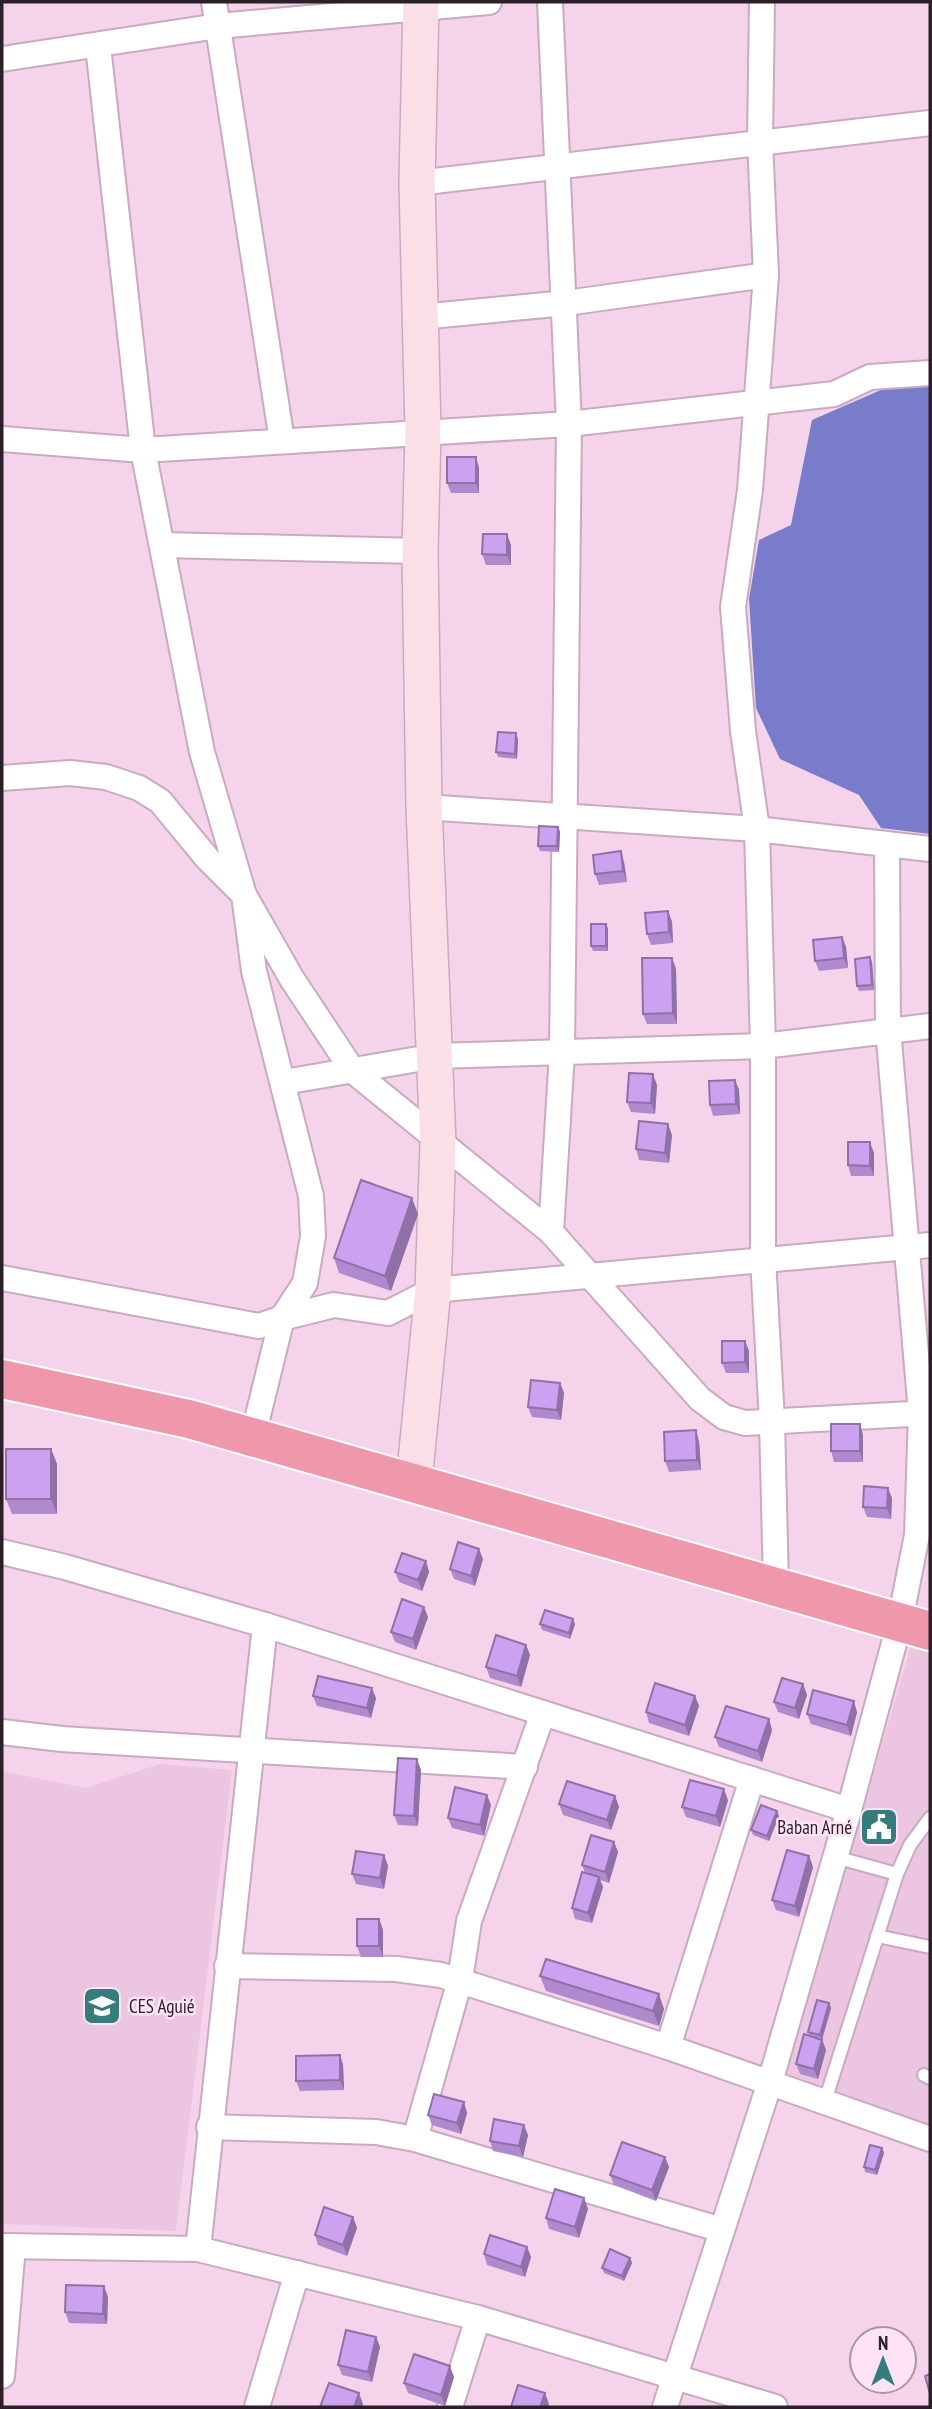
<svg xmlns="http://www.w3.org/2000/svg" width="932" height="2409" viewBox="0 0 932 2409" font-family="'PT Sans Narrow',sans-serif">
<rect width="100%" height="100%" fill="#f5d4eb"/>
<g fill="#ecc6e1">
<path d="M911,1646L930,1652V2130L784,2077Z"/>
<path d="M160,1764L232,1770L176,2231L2,2224V1771L86,1788Z"/>
</g>
<path fill="#787ccb" d="M930,385V834L881,828L859,795L780,759L756,708L749,599L759,540L791,525L812,420L890,386Z"/>
<g fill="none" stroke-linecap="round" stroke-linejoin="round">
<defs>
<g id="lane">
<path d="M835,1857L897,1874"/>
<path d="M877,1936L930,1947"/>
<path d="M924,2075L930,2078"/>
<path d="M825,2101L897,1874L910,1845L930,1818"/>
</g>
<g id="street">
<path d="M214,2L282,441"/>
<path d="M550,2L569,424L562,1053L551,1232"/>
<path d="M762,2L760,141L766,275L750,490L733,607L743,731L757,829L763,1046V1259L772,1421L776,1586"/>
<path d="M98,46L143,450L202,752L244,895L292,979L353,1071L551,1232L700,1399L724,1417L745,1423L930,1413"/>
<path d="M2,59L218,26L489,2"/>
<path d="M417,183L930,123"/>
<path d="M420,317L566,303L766,275"/>
<path d="M2,439L143,450L569,424L834,394L870,377L930,373"/>
<path d="M163,545L420,551"/>
<path d="M2,778L70,773L106,777L139,788L160,801L207,858L244,895L254,971L311,1196L313,1236L305,1283L282,1318L259,1326L2,1278"/>
<path d="M424,807L757,829L930,849"/>
<path d="M284,1082L436,1056L763,1046L930,1026"/>
<path d="M253,1436L282,1318L334,1305L388,1313L433,1290L930,1245"/>
<path d="M2,1552L65,1567L265,1625L849,1810"/>
<path d="M2,1732L62,1739L525,1767"/>
<path d="M227,1966L396,1969L441,1975L668,2047L930,2139"/>
<path d="M668,2047L752,1779"/>
<path d="M209,2127L376,2132L415,2139L722,2230"/>
<path d="M415,2139L460,1980L469,1921L543,1713"/>
<path d="M2,2246L198,2249L478,2318L775,2407"/>
<path d="M198,2249L265,1625"/>
<path d="M2,2376L13,2246"/>
<path d="M257,2407L297,2273"/>
<path d="M450,2407L478,2318"/>
<path d="M665,2407L770,2082L849,1810L900,1621L917,1535L921,1413L888,1029L887,846"/>
</g>
<path id="secondary" d="M414,1481L433,1290L438,1143L424,807L420,551L423,431L417,183L421,2"/>
<path id="highway" d="M2,1379L189,1419L930,1631"/>
</defs>
<use href="#lane" stroke="#caaac1" stroke-width="16"/>
<use href="#street" stroke="#caaac1" stroke-width="28"/>
<use href="#secondary" stroke="#caaac1" stroke-width="38"/>
<use href="#highway" stroke="#fff" stroke-width="42"/>
<use href="#lane" stroke="#fff" stroke-width="12"/>
<use href="#street" stroke="#fff" stroke-width="24"/>
<use href="#secondary" stroke="#fae0e6" stroke-width="35"/>
<use href="#highway" stroke="#ef97ab" stroke-width="38"/>
</g>
<g fill="#af8ace">
<path d="M476,457L479,468V493H451L447,483Z"/>
<path d="M511,545V565H486L482,554Z"/>
<path d="M518,739L517,759L498,757L496,752Z"/>
<path d="M558,827L560,832L559,852L540,851L538,846Z"/>
<path d="M624,862L627,882L599,885L595,874Z"/>
<path d="M668,911L672,922L673,943L651,945L647,934Z"/>
<path d="M606,924L608,929V951H593L591,946Z"/>
<path d="M842,937L846,947L848,968L819,971L815,961Z"/>
<path d="M672,958L676,969L677,1024H647L643,1014Z"/>
<path d="M872,962L874,990L859,991L857,986Z"/>
<path d="M735,1080L739,1090L740,1114L713,1116L710,1105Z"/>
<path d="M657,1085L655,1114L631,1112L627,1102Z"/>
<path d="M672,1135L669,1163L639,1160L636,1149Z"/>
<path d="M874,1153V1176H851L848,1165Z"/>
<path d="M418,1214L391,1291L339,1273L334,1258Z"/>
<path d="M745,1341L749,1351V1373H726L722,1363Z"/>
<path d="M560,1383L564,1393L561,1420L532,1417L528,1407Z"/>
<path d="M863,1435V1462H834L831,1451Z"/>
<path d="M699,1441L701,1470L669,1472L665,1461Z"/>
<path d="M51,1449L57,1464V1514H12L6,1499Z"/>
<path d="M892,1498L891,1519L867,1517L863,1507Z"/>
<path d="M483,1559L475,1586L454,1579L450,1569Z"/>
<path d="M426,1561L429,1572L422,1591L399,1582L395,1572Z"/>
<path d="M428,1617L416,1650L395,1642L391,1632Z"/>
<path d="M540,1624H575L570,1639L542,1630Z"/>
<path d="M526,1645L530,1655L521,1687L490,1678L486,1667Z"/>
<path d="M803,1684L807,1695L799,1719L778,1712L774,1702Z"/>
<path d="M313,1696L376,1698L371,1718L317,1706Z"/>
<path d="M695,1696L699,1706L689,1736L649,1723L646,1712Z"/>
<path d="M857,1712L851,1736L811,1724L807,1714Z"/>
<path d="M769,1719L772,1730L762,1762L719,1747L715,1737Z"/>
<path d="M421,1770L418,1826L398,1825L394,1815Z"/>
<path d="M615,1796L619,1807L611,1830L563,1815L559,1804Z"/>
<path d="M728,1800L720,1827L686,1817L682,1807Z"/>
<path d="M491,1805L484,1836L452,1828L448,1818Z"/>
<path d="M779,1816L769,1841L753,1835L751,1830Z"/>
<path d="M614,1842L618,1852L609,1883L600,1880L603,1887L592,1923L575,1919L572,1908L585,1873L582,1865Z"/>
<path d="M384,1855L388,1866L384,1889L356,1884L352,1874Z"/>
<path d="M809,1856L813,1867L799,1917L776,1910L772,1900Z"/>
<path d="M379,1919L383,1930V1957H361L357,1946Z"/>
<path d="M540,1976L664,2009L659,2026L546,1991Z"/>
<path d="M829,2003L831,2008L822,2039L826,2050L818,2079L800,2074L796,2064L810,2036L808,2032Z"/>
<path d="M340,2055L343,2065L344,2090L300,2091L296,2081Z"/>
<path d="M464,2102L467,2113L461,2134L432,2125L428,2115Z"/>
<path d="M528,2135L523,2157L493,2151L490,2141Z"/>
<path d="M882,2148L884,2153L877,2175L865,2172L864,2167Z"/>
<path d="M665,2157L669,2167L656,2201L614,2185L610,2175Z"/>
<path d="M584,2198L588,2209L579,2238L549,2229L546,2218Z"/>
<path d="M353,2217L357,2228L347,2256L318,2245L315,2235Z"/>
<path d="M527,2247L531,2257L525,2277L487,2265L484,2254Z"/>
<path d="M630,2258L632,2263L624,2281L604,2273L602,2268Z"/>
<path d="M108,2297L107,2324L69,2323L65,2312Z"/>
<path d="M376,2337L380,2347L372,2382L342,2375L338,2365Z"/>
<path d="M454,2377L445,2406L408,2393L404,2383Z"/>
</g>
<g fill="#8f71a8">
<path d="M476,457L479,468V493L476,483Z"/>
<path d="M507,534L511,545V565L507,555Z"/>
<path d="M516,733L518,739L517,759L515,754Z"/>
<path d="M558,827L560,832L559,852L557,846Z"/>
<path d="M621,851L624,862L627,882L623,871Z"/>
<path d="M668,911L672,922L673,943L669,932Z"/>
<path d="M606,924L608,929V951L606,946Z"/>
<path d="M842,937L846,947L848,968L844,958Z"/>
<path d="M870,957L872,962L874,990L872,985Z"/>
<path d="M672,958L676,969L677,1024L673,1013Z"/>
<path d="M653,1074L657,1085L655,1114L651,1103Z"/>
<path d="M735,1080L739,1090L740,1114L736,1104Z"/>
<path d="M668,1124L672,1135L669,1163L665,1153Z"/>
<path d="M870,1142L874,1153V1176L870,1166Z"/>
<path d="M412,1198L418,1214L391,1291L385,1276Z"/>
<path d="M745,1341L749,1351V1373L745,1362Z"/>
<path d="M560,1383L564,1393L561,1420L557,1410Z"/>
<path d="M860,1424L863,1435V1462L860,1451Z"/>
<path d="M696,1430L699,1441L701,1470L697,1460Z"/>
<path d="M51,1449L57,1464V1514L51,1499Z"/>
<path d="M888,1488L892,1498L891,1519L887,1508Z"/>
<path d="M479,1549L483,1559L475,1586L471,1576Z"/>
<path d="M426,1561L429,1572L422,1591L418,1580Z"/>
<path d="M424,1607L428,1617L416,1650L413,1639Z"/>
<path d="M573,1619L575,1624L570,1639L569,1633Z"/>
<path d="M526,1645L530,1655L521,1687L517,1676Z"/>
<path d="M803,1684L807,1695L799,1719L795,1708Z"/>
<path d="M372,1688L376,1698L371,1718L367,1708Z"/>
<path d="M695,1696L699,1706L689,1736L685,1725Z"/>
<path d="M854,1701L857,1712L851,1736L847,1725Z"/>
<path d="M769,1719L772,1730L762,1762L758,1751Z"/>
<path d="M417,1759L421,1770L418,1826L414,1816Z"/>
<path d="M724,1789L728,1800L720,1827L716,1816Z"/>
<path d="M487,1795L491,1805L484,1836L480,1825Z"/>
<path d="M615,1796L619,1807L611,1830L607,1820Z"/>
<path d="M777,1811L779,1816L769,1841L767,1836Z"/>
<path d="M614,1842L618,1852L609,1883L605,1872Z"/>
<path d="M384,1855L388,1866L384,1889L380,1878Z"/>
<path d="M809,1856L813,1867L799,1917L795,1906Z"/>
<path d="M599,1877L603,1887L592,1923L588,1913Z"/>
<path d="M379,1919L383,1930V1957L379,1946Z"/>
<path d="M659,1994L664,2009L659,2026L653,2011Z"/>
<path d="M829,2003L831,2008L822,2040L820,2035Z"/>
<path d="M822,2040L826,2050L818,2079L814,2069Z"/>
<path d="M340,2055L343,2065L344,2090L340,2080Z"/>
<path d="M464,2102L467,2113L461,2134L457,2123Z"/>
<path d="M524,2125L528,2135L523,2157L519,2146Z"/>
<path d="M882,2148L884,2153L877,2175L875,2170Z"/>
<path d="M665,2157L669,2167L656,2201L652,2190Z"/>
<path d="M584,2198L588,2209L579,2238L575,2227Z"/>
<path d="M353,2217L357,2228L347,2256L343,2245Z"/>
<path d="M527,2247L531,2257L525,2277L521,2267Z"/>
<path d="M630,2258L632,2263L624,2281L622,2276Z"/>
<path d="M104,2286L108,2297L107,2324L103,2314Z"/>
<path d="M376,2337L380,2347L372,2382L368,2372Z"/>
<path d="M450,2366L454,2377L445,2406L441,2395Z"/>
<path d="M359,2393L363,2404L362,2407H354Z"/>
<path d="M545,2393L549,2404L548,2407H540Z"/>
</g>
<g fill="#cca1f0" stroke="#8f71a8" stroke-width="2">
<rect x="447" y="457" width="29" height="26"/>
<path d="M483,534H507V555L482,554Z"/>
<path d="M498,732L516,733L515,754L496,752Z"/>
<path d="M539,826L558,827L557,846H538Z"/>
<path d="M621,851L623,871L595,874L593,855Z"/>
<path d="M668,911L669,932L647,934L645,913Z"/>
<rect x="591" y="924" width="15" height="22"/>
<path d="M842,937L844,958L815,961L813,940Z"/>
<path d="M870,957L872,985L857,986L855,959Z"/>
<path d="M642,958H672L673,1013L643,1014Z"/>
<path d="M629,1073L653,1074L651,1103L627,1102Z"/>
<path d="M735,1080L736,1104L710,1105L709,1081Z"/>
<path d="M639,1121L668,1124L665,1153L636,1149Z"/>
<path d="M848,1142H870V1166L848,1165Z"/>
<path d="M361,1180L412,1198L385,1276L334,1258Z"/>
<path d="M722,1341H745V1362L722,1363Z"/>
<path d="M531,1380L560,1383L557,1410L528,1407Z"/>
<rect x="831" y="1424" width="29" height="27"/>
<path d="M696,1430L697,1460L665,1461L664,1432Z"/>
<rect x="6" y="1449" width="45" height="50"/>
<path d="M864,1486L888,1488L887,1508L863,1507Z"/>
<path d="M458,1542L479,1549L471,1576L450,1569Z"/>
<path d="M402,1553L426,1561L418,1580L395,1572Z"/>
<path d="M402,1599L424,1607L413,1639L391,1632Z"/>
<path d="M545,1610L573,1619L569,1633L540,1624Z"/>
<path d="M496,1635L526,1645L517,1676L486,1667Z"/>
<path d="M318,1676L372,1688L367,1708L313,1696Z"/>
<path d="M782,1678L803,1684L795,1708L774,1702Z"/>
<path d="M655,1683L695,1696L685,1725L646,1712Z"/>
<path d="M813,1690L854,1701L847,1725L807,1714Z"/>
<path d="M726,1706L769,1719L758,1751L715,1737Z"/>
<path d="M398,1758L417,1759L414,1816L394,1815Z"/>
<path d="M690,1780L724,1789L716,1816L682,1807Z"/>
<path d="M567,1781L615,1796L607,1820L559,1804Z"/>
<path d="M455,1787L487,1795L480,1825L448,1818Z"/>
<path d="M761,1805L777,1811L767,1836L751,1830Z"/>
<path d="M591,1835L614,1842L605,1872L582,1865Z"/>
<path d="M787,1850L809,1856L795,1906L772,1900Z"/>
<path d="M356,1851L384,1855L380,1878L352,1874Z"/>
<path d="M582,1872L599,1877L588,1913L572,1908Z"/>
<rect x="357" y="1919" width="22" height="27"/>
<path d="M546,1959L659,1994L653,2011L540,1976Z"/>
<path d="M817,2000L829,2003L820,2035L808,2032Z"/>
<path d="M804,2034L822,2040L814,2069L796,2064Z"/>
<path d="M340,2055V2080L296,2081V2056Z"/>
<path d="M434,2094L464,2102L457,2123L428,2115Z"/>
<path d="M494,2119L524,2125L519,2146L490,2141Z"/>
<path d="M622,2142L665,2157L652,2190L610,2175Z"/>
<path d="M870,2145L882,2148L875,2170L864,2167Z"/>
<path d="M555,2189L584,2198L575,2227L546,2218Z"/>
<path d="M324,2207L353,2217L343,2245L315,2235Z"/>
<path d="M490,2235L527,2247L521,2267L484,2254Z"/>
<path d="M610,2249L630,2258L622,2276L602,2268Z"/>
<path d="M66,2285L104,2286L103,2314L65,2312Z"/>
<path d="M346,2330L376,2337L368,2372L338,2365Z"/>
<path d="M414,2354L450,2366L441,2395L404,2383Z"/>
<path d="M930,2374V2394L925,2376Z"/>
<path d="M329,2383L359,2393L354,2407H320Z"/>
<path d="M518,2385L545,2393L540,2407H511Z"/>
</g>
<defs>
<symbol id="civic-square" viewBox="-11 -11 22 22"><rect x="-9" y="-9" width="18" height="18" rx="4" fill="#347d7c" stroke="#fee3f6"/><path d="M-.6-6.5H3V-4.5H.6V-3L4-1V1h2V6H-6V1h2V-1L-.6-3ZM-1.2 2.5V6h2.4V2.5Z" fill="#fff"/></symbol>
<symbol id="school-square" viewBox="-11 -11 22 22"><rect x="-9" y="-9" width="18" height="18" rx="4" fill="#347d7c" stroke="#fee3f6"/><path d="M0-5L7-2L0 1L-7-2ZM-4 1L0 2.5L4 1V4Q0 6-4 4Z" fill="#fff"/></symbol>
</defs>
<g fill-rule="evenodd">
<use href="#civic-square" x="857" y="1805" width="44" height="44"/>
<use href="#school-square" x="80" y="1984" width="44" height="44"/>
</g>
<g text-anchor="middle" dominant-baseline="central" stroke-width="5" stroke-linejoin="round" paint-order="stroke">
<g font-size="19" fill="#2b1f28" stroke="#fee3f6" text-anchor="end">
<text x="852" y="1827">Baban Arné</text>
<text x="129" y="2006" text-anchor="start">CES Aguié</text>
</g>
</g>
<rect width="932" height="2409" fill="none" stroke="#2b1f28" stroke-width="7"/>
<g transform="translate(883 2360)"><circle r="33" fill="#fee3f6" stroke="#aa95a4" stroke-width="2"/>
<path d="M0-5L12 26L0 18L-12 26Z" fill="#347d7c"/>
<text y="-10" font-size="19" font-weight="bold" text-anchor="middle" fill="#2b1f28">N</text>
</g>
</svg>
